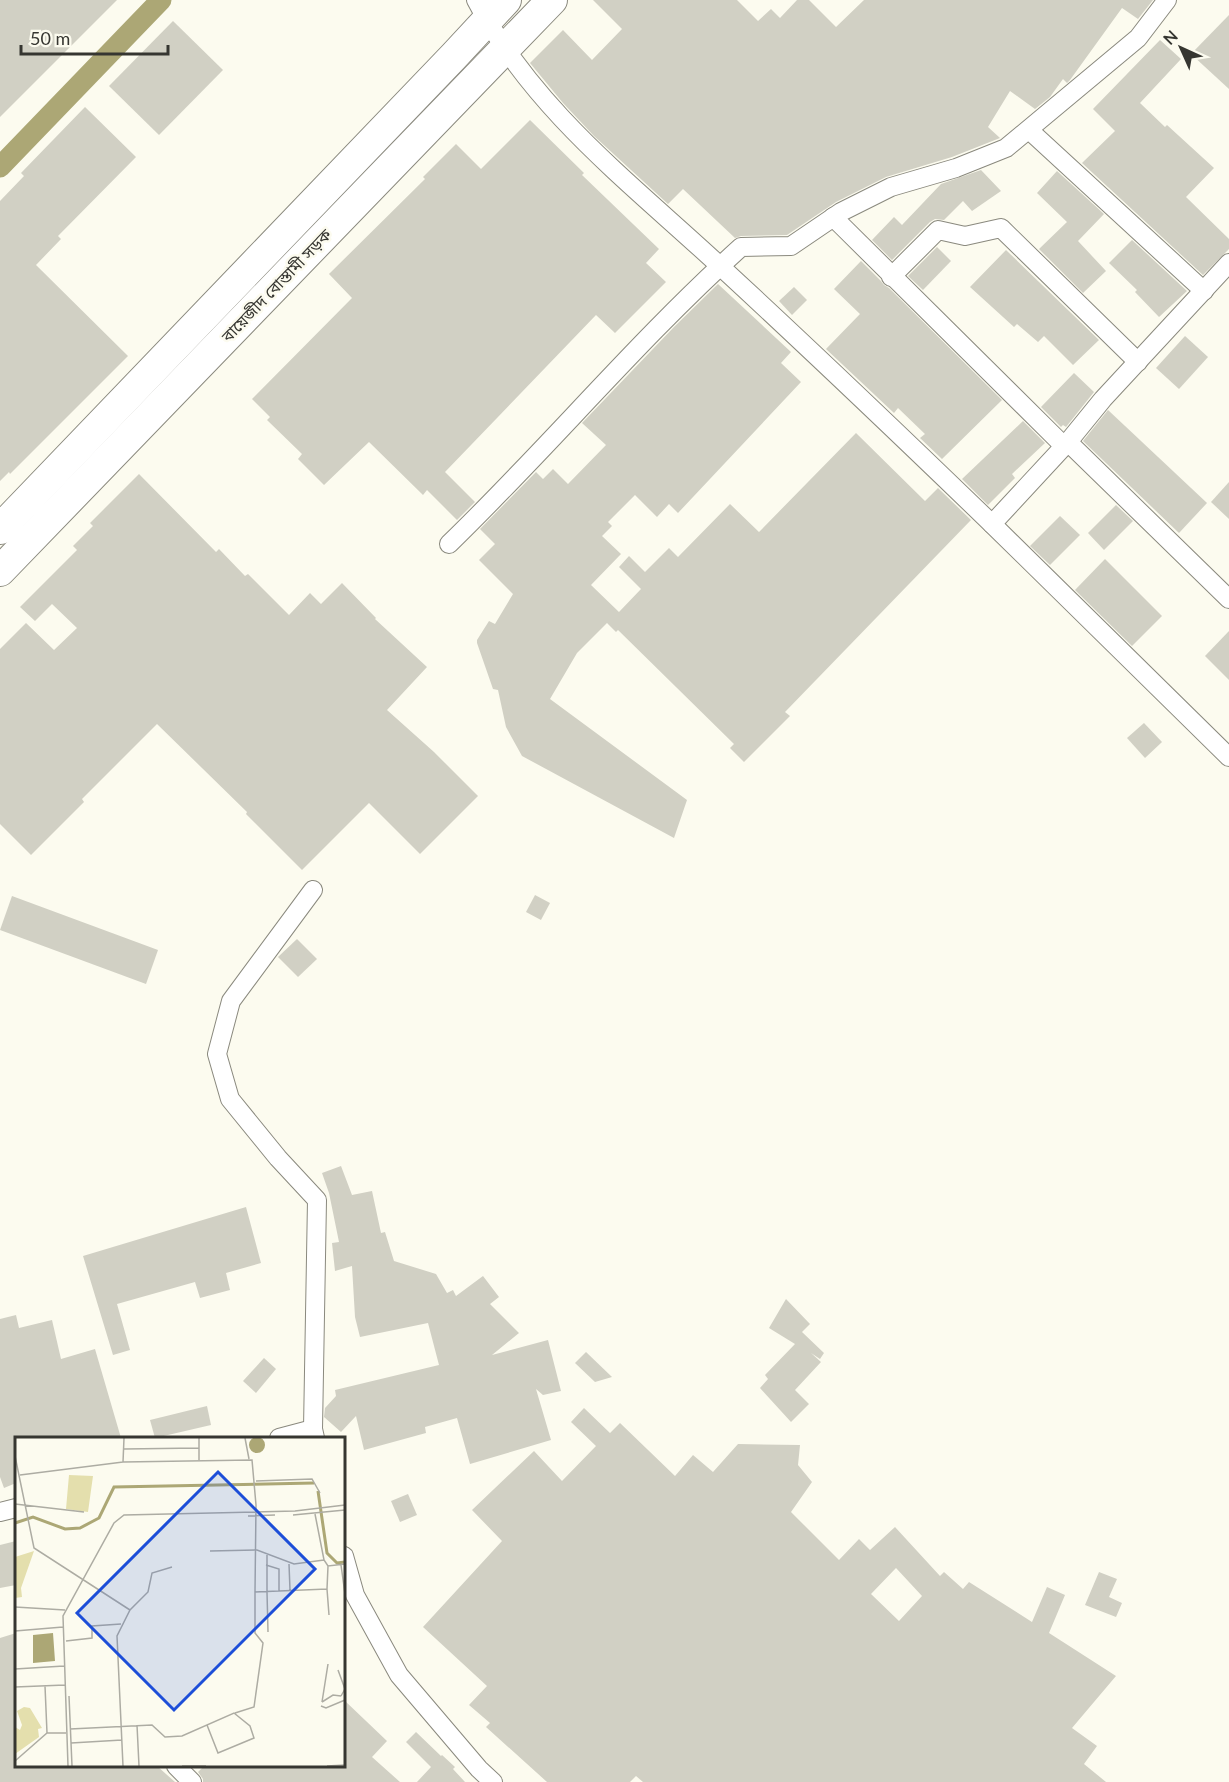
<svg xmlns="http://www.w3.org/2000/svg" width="1229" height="1782" viewBox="0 0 1229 1782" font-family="Lato,'Noto Sans Bengali',sans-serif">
<rect width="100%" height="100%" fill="#fcfbef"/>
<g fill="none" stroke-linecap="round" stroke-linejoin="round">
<path stroke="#aca775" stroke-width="21" d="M0,167L161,0"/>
</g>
<g fill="#d1d0c4" fill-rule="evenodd">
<path d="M0,0H117L0,117Z"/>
<path d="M593,0H737L758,21L771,9L780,18L797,0H809L836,27L864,0H1153L1138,19L1122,8L1070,80L1067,83L1063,79L1050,97L1035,109L1010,91L988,127L1000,138L952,157L886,177L836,202L787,235L741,236L735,238L683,189L668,204L594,136L563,103L530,63L563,30L592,60L622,29Z"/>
<path d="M1229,15V89L1191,54Z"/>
<path d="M173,21L223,70L159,135L109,86Z"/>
<path d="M1160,40L1181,59L1140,103L1165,127L1167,125L1214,168L1186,197L1229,239V249L1203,275L1082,163L1115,131L1093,109Z"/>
<path d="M85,107L136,157L58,236L61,239L36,265L128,356L10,474L9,472L0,481V201L24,176L21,173Z"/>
<path d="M530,120L584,173L582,175L659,249L646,263L666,282L615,333L596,315L445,472L475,502L457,520L427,490L423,495L369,442L324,485L298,459L302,454L267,420L270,417L252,399L352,298L329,274L425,179L423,177L456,144L481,169Z"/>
<path d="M981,170L1001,191L972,211L963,201L944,220L935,219L930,222L892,260L872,240L894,217L902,225L941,184Z"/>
<path d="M1057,171L1104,214L1078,241L1106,271L1083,293L1039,249L1067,222L1037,193Z"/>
<path d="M1132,240L1187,291L1159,317L1135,292L1137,290L1109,263Z"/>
<path d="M937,247L951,261L923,290L908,276Z"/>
<path d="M1006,250L1099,340L1073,365L1044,336L1038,342L1017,324L1014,327L970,287Z"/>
<path d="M861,261L880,280L884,285L889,288L1002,400L942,459L920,438L925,434L898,408L894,413L826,349L860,314L834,289Z"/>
<path d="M718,284L791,352L781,363L801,382L678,513L669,504L657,517L635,495L608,522L612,526L602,536L621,554L591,585L619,612L641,589L619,567L629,556L645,572L669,548L678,557L730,504L759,532L856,433L925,501L938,488L971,520L785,712L790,716L744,762L730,748L734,744L618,630L616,632L607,623L577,653L550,699L687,800L674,838L522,756L506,727L498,690L493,689L477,643V640L489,621L495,624L513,594L479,560L495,544L480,529L536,472L543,479L553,469L568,484L606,445L582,423L674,327Z"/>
<path d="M794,287L807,300L792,315L779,301Z"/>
<path d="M1185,336L1208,357L1179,389L1156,368Z"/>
<path d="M1074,373L1094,392L1066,427L1063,425L1061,427L1041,407Z"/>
<path d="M1108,410L1207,503L1179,533L1083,441Z"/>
<path d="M1023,421L1045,443L1012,474L1015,478L988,505L962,479Z"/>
<path d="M139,474L216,552L219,549L245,576L248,574L289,615L310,593L321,604L342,583L376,618L375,619L427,667L387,710L434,752L478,796L420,854L369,803L302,870L246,814L247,812L157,724L82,799L84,802L31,855L0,824V649L26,623L54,650L77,628L52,604L35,621L20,607L77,550L73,546L93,526L90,523Z"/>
<path d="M1229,482V519L1211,502Z"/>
<path d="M1116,505L1133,521L1104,550L1088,533Z"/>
<path d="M1060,516L1080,535L1050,565L1030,546Z"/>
<path d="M1105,559L1162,616L1132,646L1075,590Z"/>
<path d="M1229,631V680L1205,656Z"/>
<path d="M1144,723L1162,742L1145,758L1127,738Z"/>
<path d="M535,895L550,903L541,920L526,912Z"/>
<path d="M12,896L158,950L146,984L0,930Z"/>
<path d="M297,939L317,959L298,977L278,957Z"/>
<path d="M341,1166L352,1195L372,1191L381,1233L385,1232L394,1261L436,1274L447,1293L453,1290L456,1296L483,1276L499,1297L490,1304L519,1333L492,1355L548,1340L561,1391L543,1395L536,1389L551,1440L470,1464L457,1418L425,1427L426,1433L364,1450L356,1416L341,1432L324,1417L325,1408L336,1396L335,1390L439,1365L428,1323L360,1337L355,1317L352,1266L335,1271L332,1243L339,1242L329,1193L322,1173Z"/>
<path d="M246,1207L261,1263L226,1273L230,1290L200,1298L195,1282L117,1304L130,1350L113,1355L83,1256Z"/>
<path d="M786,1299L810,1324L802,1332L824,1353L820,1359L811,1353L821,1362L795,1390L809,1404L791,1422L760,1388L768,1379L765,1375L795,1344L769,1328Z"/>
<path d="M16,1315L19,1328L52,1320L61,1359L95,1349L121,1438H16V1483L4,1488L0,1477V1319Z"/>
<path d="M586,1352L612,1377L595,1382L575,1363Z"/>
<path d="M264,1358L276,1369L256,1393L243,1381Z"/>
<path d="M207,1406L211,1425L155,1438L150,1420Z"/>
<path d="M584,1408L610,1433L620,1423L675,1476L693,1455L713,1472L738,1444L800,1445L798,1465L812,1482L791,1512L839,1560L859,1539L870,1550L895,1527L940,1576L944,1572L963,1589L969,1582L1032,1622L1047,1587L1065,1595L1049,1633L1116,1676L1072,1728L1097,1746L1084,1764L1106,1782H643L636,1776L630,1782H547L486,1727L490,1723L469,1705L487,1686L423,1627L502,1541L472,1510L534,1451L562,1481L596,1446L571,1422ZM896,1568L922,1596L899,1621L871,1594Z"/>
<path d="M408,1494L417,1515L400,1522L391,1501Z"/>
<path d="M16,1541V1585L0,1588V1545Z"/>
<path d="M1099,1572L1117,1579L1109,1597L1122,1603L1116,1617L1085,1605Z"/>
<path d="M16,1633V1766H157L175,1782H0V1638Z"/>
<path d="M344,1700L387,1741L372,1757L400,1782H203V1779L198,1772L204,1766H344Z"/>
<path d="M416,1732L441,1756L442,1755L455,1767L453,1769L465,1782H417L431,1767L406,1742Z"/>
</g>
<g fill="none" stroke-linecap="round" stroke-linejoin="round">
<defs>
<g id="street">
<path d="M476,0C532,109 633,185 721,267C812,351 902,437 992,524"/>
<path d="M1029,130L1204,291"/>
<path d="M833,217L1064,446"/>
<path d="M1229,263L1103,399L1068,442L992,524L1229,757"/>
<path d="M891,277L938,230L965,236L1001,228L1138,362"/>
<path d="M1068,442L1229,599"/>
<path d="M449,544C549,447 638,340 741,247L791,246L841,212L891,187L956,168L1006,148L1138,38L1167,0"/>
<path d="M313,890L231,1001L217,1054L230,1099L278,1158L317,1200L313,1429L315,1438"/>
<path d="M279,1438L313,1429"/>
<path d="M0,1512L16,1508"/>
<path d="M344,1556L355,1595L399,1675L479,1769L493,1782"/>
<path d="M176,1766L192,1782"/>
</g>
<g id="primary">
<path d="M0,529L454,56L506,0"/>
<path d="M0,571L552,0"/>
</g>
</defs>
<use href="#street" stroke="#8a897e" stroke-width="20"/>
<use href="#primary" stroke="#8a897e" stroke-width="32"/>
<use href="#street" stroke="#fff" stroke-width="18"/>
<use href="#primary" stroke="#fff" stroke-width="30"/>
</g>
<g text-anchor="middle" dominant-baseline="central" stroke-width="5" stroke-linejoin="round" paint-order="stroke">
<g font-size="16" fill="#363631" stroke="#fcfbef">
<text transform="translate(276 285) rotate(-46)">বায়েজীদ বোস্তামী সড়ক</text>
</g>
</g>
<g transform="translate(15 1437)">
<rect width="330" height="330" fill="#fcfbef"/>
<path d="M54,38L78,39L73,75L51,72ZM19,114L6,151L7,160L0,161V120ZM9,270L15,271L27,291L23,292L24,300L0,317V290L5,293L7,288L2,274Z" fill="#e4dfad"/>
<path d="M234 8a8 8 0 1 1 16 0a8 8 0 1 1-16 0ZM38,196L40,224L18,226V198Z" fill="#aca775"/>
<path fill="none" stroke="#aca775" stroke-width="3" d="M303,54L312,116L322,126L330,125M0,86L18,80L50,92L65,91L84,81L99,50L299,46"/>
<path fill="none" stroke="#adaca3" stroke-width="1.5" d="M184,1V23M230,1L234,22M109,12L184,11M0,19L19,111L115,173M108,25L109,1M5,38L108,25L237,23L241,68L240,155M241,44L297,42L305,56M0,67L69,75M300,77L309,123L313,129L330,127M278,78L330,73M233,79L260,78M195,114L242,113L279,127L309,123M252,118V155M274,127L275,153M251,128L264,132V154M326,128L330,157M312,152L313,129M252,155L253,195M0,170L50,173M0,194L48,190M51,204L77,201V189L106,187M0,232L49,229M323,233L330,252L326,259M30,249L32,296M0,250L50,248M54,259L57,329M0,265V290M307,265L313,227M307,265L318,258L326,259M306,269L311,271L330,263M220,276L239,270L248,206L240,196V155L312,152L314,178M122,288L124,329M55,292L137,288L150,300L167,299L219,276L235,289L239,301L203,316L192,288M56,306L107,303M0,324L32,296H51M53,329L48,179L99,86L109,78L280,74L330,68M108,329L102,199L115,173L133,155L137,136L157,130M167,329H191M312,329L330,328"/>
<path fill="#1d4ed8" fill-opacity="0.15" stroke="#1d4ed8" stroke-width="3" d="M203,35L300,132L159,273L62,176Z"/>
<rect width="330" height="330" fill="none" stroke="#363631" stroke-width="3"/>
</g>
<g transform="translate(1181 48) rotate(315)" stroke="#fcfbef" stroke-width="4.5" paint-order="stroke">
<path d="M0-4.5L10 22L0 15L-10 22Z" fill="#363631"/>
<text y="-9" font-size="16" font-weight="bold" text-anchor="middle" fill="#363631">N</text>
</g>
<path d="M21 45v9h147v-9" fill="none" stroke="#363631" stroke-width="3"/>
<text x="30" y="45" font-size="18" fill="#363631" stroke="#fcfbef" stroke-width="4.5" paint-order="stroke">50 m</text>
</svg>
